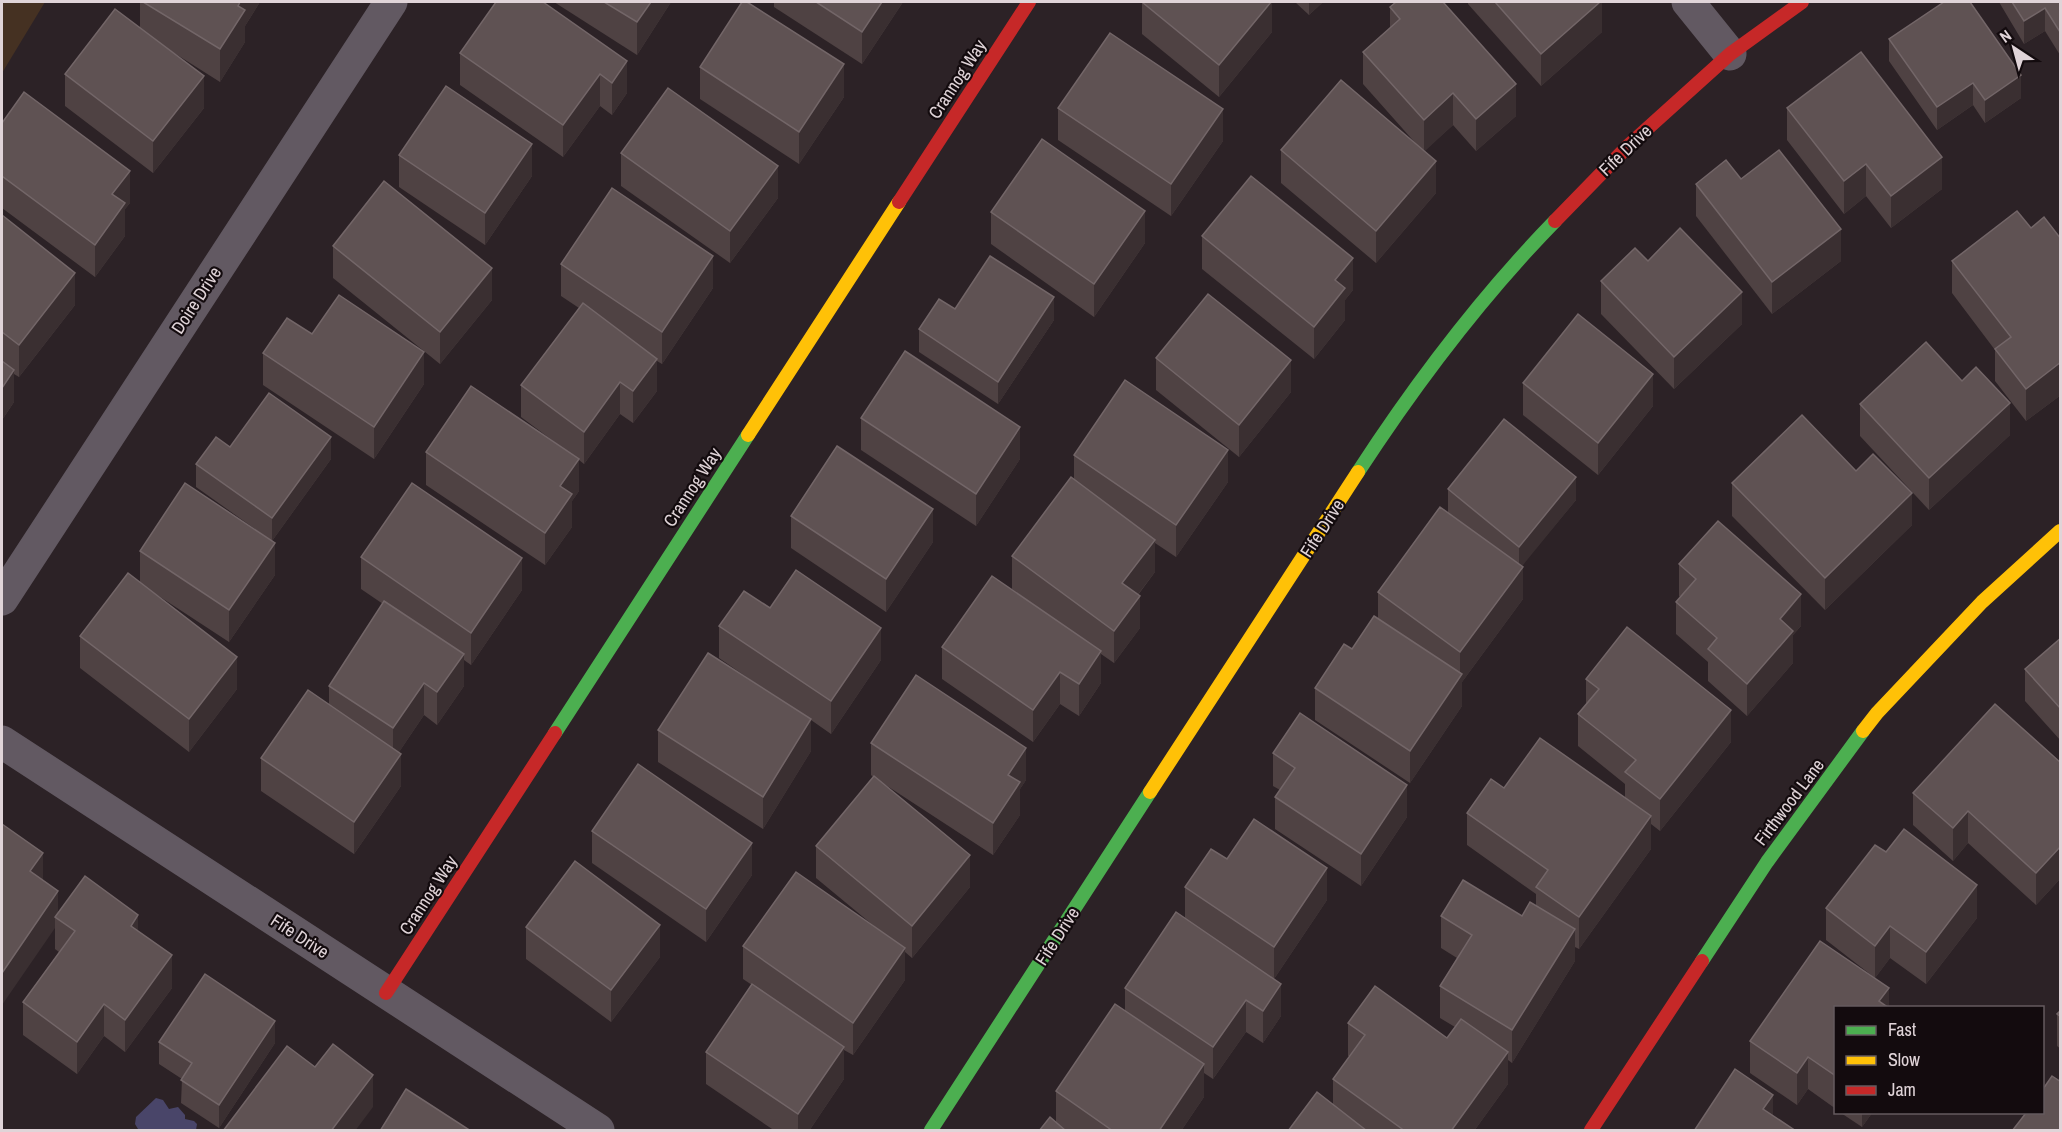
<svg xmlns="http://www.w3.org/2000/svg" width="2062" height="1132" viewBox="0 0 2062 1132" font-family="'Archivo Narrow',sans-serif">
<rect width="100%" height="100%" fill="#2c2226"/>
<path fill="#453122" d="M2,2H45L2,73Z"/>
<path fill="#494569" d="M156,1098L163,1100L169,1109L178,1107L185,1115V1119L194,1121L197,1124L196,1130L138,1129L135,1124L136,1117Z"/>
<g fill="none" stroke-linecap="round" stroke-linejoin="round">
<g stroke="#625962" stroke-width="33">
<path d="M1688,2L1730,54"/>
<path d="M2,599L391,2"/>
<path d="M2,742L598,1130"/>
</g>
<g stroke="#4caf50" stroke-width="14">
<path d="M1358,472C1416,383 1481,297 1555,221"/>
<path d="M555,733L748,435"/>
<path d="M1702,961L1767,862L1863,731"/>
<path d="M931,1130L1150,792"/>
</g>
<g stroke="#ffc107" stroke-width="14">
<path d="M748,435L899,202"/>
<path d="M1863,731L1877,713L1982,602L2060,531"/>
<path d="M1150,792L1358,472"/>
</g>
<g stroke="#c62828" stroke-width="14">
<path d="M899,202L1029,2"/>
<path d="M1555,221L1628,146L1730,54L1802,2"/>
<path d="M386,993L555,733"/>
<path d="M1591,1130L1702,961"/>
</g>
</g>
<g fill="#4f4243">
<path d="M140,2H260L245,26V42L220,82L171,51L204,108L153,173L65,106V74L140,28Z"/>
<path d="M496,2L627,93L612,115L600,106L563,157L460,85V53Z"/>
<path d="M554,2H671L637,55Z"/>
<path d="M774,2H903L862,64L774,7Z"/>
<path d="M1142,2H1272V32L1219,97L1142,34Z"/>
<path d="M1295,2H1323L1309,15Z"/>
<path d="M1468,2H1602V32L1541,86L1468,4Z"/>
<path d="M1999,2H2061L2060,55L2045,31L2024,44Z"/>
<path d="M1390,7L1516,116L1476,151L1453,125L1424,151L1436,193L1376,263L1281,183V150L1418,146L1363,84V52L1390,28Z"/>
<path d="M1889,39L2021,98L1985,123L1973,105L1937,130L1889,61Z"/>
<path d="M700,67L844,97L799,164L700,99Z"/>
<path d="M1058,108L1223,141L1171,216L1058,140Z"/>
<path d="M1787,108L1942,189L1891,228L1866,196L1844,214L1787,140Z"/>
<path d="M2,123L130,203L125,209V236L95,277L2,208Z"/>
<path d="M621,153L778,198L730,263L621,186Z"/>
<path d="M399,155L532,176L485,245L399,187Z"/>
<path d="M1696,184L1841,261L1772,314L1696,216Z"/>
<path d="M991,212L1145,243L1094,317L991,244Z"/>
<path d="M2,215L75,305L19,377L14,374V402L2,420Z"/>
<path d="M2031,228L2061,239V395L2026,421L1995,381V350L1952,293V261Z"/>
<path d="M1202,236L1353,290L1345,300V320L1314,359L1202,269Z"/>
<path d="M333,246L492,300L440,364L333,278Z"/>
<path d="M1648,261L1742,324L1674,389L1601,314V281Z"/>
<path d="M561,264L713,288L662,364L657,361V391L633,423L620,414L584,464L579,460V491L572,501V527L545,565L426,485V452L572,455L521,417V385L579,308L561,296Z"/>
<path d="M955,309L1054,320L998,404L919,352V329Z"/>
<path d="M312,334L424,384L374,459L263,385V353Z"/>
<path d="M1156,358L1291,392L1239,457L1156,390Z"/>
<path d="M1523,383L1653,406L1598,475L1523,415Z"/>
<path d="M1860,404L2010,435L1929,510L1860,436Z"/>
<path d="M861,418L1020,459L976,526L861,450Z"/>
<path d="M230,447L331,459L272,541L196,487V464Z"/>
<path d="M1074,455L1228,482L1176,557L1155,543V572L1138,595L1140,628L1114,663L1101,654V683L1079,716L1060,704L1033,742L942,679V647L1034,605L1012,589V556L1074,479Z"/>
<path d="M1856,471L1912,525L1825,610L1732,516V483Z"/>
<path d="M1448,489L1576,500L1521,566L1523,599L1462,682V706L1410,783L1315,720V688L1352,649L1378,618V592L1448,512Z"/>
<path d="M791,516L933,542L886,612L791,548Z"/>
<path d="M140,551L275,575L229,642L148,589L237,689L189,752L80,668V636L140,582Z"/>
<path d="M361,557L522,590L471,665L464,660V686L437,725L424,715L399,752L401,786L354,854L261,791V758L329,704V686L383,604L361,589Z"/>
<path d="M1679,564L1801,626L1793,635V663L1747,716L1708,681V662L1676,634V602L1680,597L1679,596Z"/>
<path d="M770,608L881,660L831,734L811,720V751L763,829L658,762V730L764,689L719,658V626Z"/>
<path d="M2061,638V741L2025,701V669Z"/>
<path d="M1586,679L1731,742L1660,831L1651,824V849L1579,949L1575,947V961L1512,1063L1508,1060V1084L1474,1131H1288L1333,1104V1079L1350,1056H1348V1023L1447,1038L1455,1027L1440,1018V986L1457,958L1441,948V916H1522L1536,906V894L1467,845V813L1504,788L1625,799V784L1578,746V714L1586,704Z"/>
<path d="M871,743L1026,780L1020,789V815L993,855L878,780L970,887L912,958L905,952V980L853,1055L844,1050V1079L809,1131H775L706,1084V1052L752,985L743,979V946L874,926L816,878V846L873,777L871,775Z"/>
<path d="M1273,753L1407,817L1361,886L1275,829V797L1280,790L1273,786Z"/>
<path d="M2061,763V878L2036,905L1968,843L1953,861L1913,825V793Z"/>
<path d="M592,831L752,875L706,942L592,863Z"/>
<path d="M1227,859L1327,900L1274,979L1281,1016L1263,1043L1246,1032L1213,1079L1204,1073V1097L1181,1131H1039L1056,1122V1091L1125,1010V988L1185,919V887Z"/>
<path d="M43,880L58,913L138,931L172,988L125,1052L104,1036L77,1074L23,1035V1002L59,952L55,949V928Z"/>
<path d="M1826,908L1977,918L1926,984L1890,958L1875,978L1826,940Z"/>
<path d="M526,927L660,957L611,1022L526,959Z"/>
<path d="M1820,941L1889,988V1008H1836V1109L1808,1089L1797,1105L1750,1073V1041Z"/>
<path d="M2061,1010V1049L2057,1046V1014Z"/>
<path d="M159,1042L275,1043L219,1128L181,1103L182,1079L159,1064Z"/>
<path d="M1841,1113H1872L1862,1127Z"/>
</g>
<g fill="#3a2f31">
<path d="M240,2H260L245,26V42L220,82V49L238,6Z"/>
<path d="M651,2H671L637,55V22Z"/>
<path d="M882,2H903L862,64V32Z"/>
<path d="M1271,2H1272V32L1219,97V65Z"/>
<path d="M1309,2H1323L1309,15Z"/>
<path d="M1600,2H1602V32L1541,86V54Z"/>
<path d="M2045,8V31L2024,44V21Z"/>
<path d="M2060,32H2061V54L2060,55Z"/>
<path d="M627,61V93L612,115V83Z"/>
<path d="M844,64V97L799,164V132Z"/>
<path d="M600,74V106L563,157V125Z"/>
<path d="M2021,75V98L1985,123V100Z"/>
<path d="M204,76V108L153,173V141Z"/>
<path d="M1973,83V105L1937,130V107Z"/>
<path d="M1516,84V116L1476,151V119Z"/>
<path d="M1453,93V125L1424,152V120Z"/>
<path d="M1223,109V141L1171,216V184Z"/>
<path d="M532,144V176L485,245V213Z"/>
<path d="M1942,157V189L1891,228V196Z"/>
<path d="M1436,161V193L1376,263V231Z"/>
<path d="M1866,164V196L1844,214V181Z"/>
<path d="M778,166V198L730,263V231Z"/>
<path d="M130,171V203L125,209V236L95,277V245L112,194Z"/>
<path d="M1145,211V243L1094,317V284Z"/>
<path d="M1841,229V261L1772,314V282Z"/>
<path d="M713,256V288L662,364V332Z"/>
<path d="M1353,258V290L1345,300V320L1314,359V327L1335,280Z"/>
<path d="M492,268V300L440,364V332Z"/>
<path d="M75,273V305L19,377V345Z"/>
<path d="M1742,292V324L1674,389V357Z"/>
<path d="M1054,297V320L998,404V382Z"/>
<path d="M424,352V384L374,459V427Z"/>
<path d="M657,359V391L633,423V391Z"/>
<path d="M1291,360V392L1239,457V425Z"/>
<path d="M2061,362V395L2026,421V389Z"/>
<path d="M14,370V402L2,420V388Z"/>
<path d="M1653,374V406L1598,475V443Z"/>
<path d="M620,382V414L584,464V432Z"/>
<path d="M2010,403V435L1929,510V478Z"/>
<path d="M1020,427V459L976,526V494Z"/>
<path d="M331,437V459L272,541V518Z"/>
<path d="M1228,450V482L1176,557V525Z"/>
<path d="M579,459V491L572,501V527L545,565V533L560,486Z"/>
<path d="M1576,477V500L1519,570V547Z"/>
<path d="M1912,493V525L1825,610V578Z"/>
<path d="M933,509V542L886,612V579Z"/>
<path d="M1155,540V572L1122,615V583Z"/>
<path d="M275,543V575L229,642V610Z"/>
<path d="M522,558V590L471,665V633Z"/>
<path d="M1523,567V599L1462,682V706L1410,783V751L1460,676V652Z"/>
<path d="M1801,594V626L1793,635V663L1747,716V684L1780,619Z"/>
<path d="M1140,596V628L1114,663V631Z"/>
<path d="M881,628V660L831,734V701Z"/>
<path d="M1101,651V683L1079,716V684Z"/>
<path d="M464,654V686L437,725V692Z"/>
<path d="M237,657V689L189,752V719Z"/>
<path d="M1060,672V704L1033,742V710Z"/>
<path d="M424,683V715L393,761V728Z"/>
<path d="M1731,710V742L1660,831V799Z"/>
<path d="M811,719V751L763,829V797Z"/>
<path d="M1026,748V780L1020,789V815L993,855V823L1008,775Z"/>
<path d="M401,754V786L354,854V822Z"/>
<path d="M1407,785V817L1361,886V854Z"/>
<path d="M1968,811V843L1953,861V828Z"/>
<path d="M1651,816V849L1579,949V917Z"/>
<path d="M752,843V875L706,942V909Z"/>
<path d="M2061,846V878L2036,905V873Z"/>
<path d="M43,853V885L30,871Z"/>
<path d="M970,855V887L912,958V926Z"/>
<path d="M1327,868V900L1274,979V947Z"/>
<path d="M1977,885V918L1926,984V952Z"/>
<path d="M58,891V919L55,917V928L2,1005V973Z"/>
<path d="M138,915V947L131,926Z"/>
<path d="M660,925V957L611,1022V990Z"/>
<path d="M1890,926V958L1875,978V946Z"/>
<path d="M1575,929V961L1512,1063V1030Z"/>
<path d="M905,948V980L853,1055V1023Z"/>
<path d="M172,955V988L125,1052V1020Z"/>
<path d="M1281,984V1016L1263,1043V1011Z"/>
<path d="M1889,988V1008L1879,1001Z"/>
<path d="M1246,1000V1032L1213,1079V1047Z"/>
<path d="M104,1004V1036L77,1074V1042Z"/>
<path d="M275,1021V1043L219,1128V1105Z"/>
<path d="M844,1047V1079L809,1131H798V1114Z"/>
<path d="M1508,1052V1084L1474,1131H1451Z"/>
<path d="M1808,1057V1089L1797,1105V1073Z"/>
<path d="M1204,1064V1097L1181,1131H1159Z"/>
<path d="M373,1075V1107L355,1131H331Z"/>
<path d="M1773,1095V1127L1763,1109Z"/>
<path d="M1862,1113H1872L1862,1127Z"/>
</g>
<g fill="#5f5253" stroke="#736668" stroke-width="1.5">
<path d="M143,2H240L238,6L245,10L220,49Z"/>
<path d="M496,2H543L627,61L612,83L600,74L563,125L460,53Z"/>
<path d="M604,2H651L637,22Z"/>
<path d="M742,2H747L844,64L799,132L700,67Z"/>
<path d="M816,2H882L862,32Z"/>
<path d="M1142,2H1271L1219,65Z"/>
<path d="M1396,2H1443L1516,84L1476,119L1453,93L1424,120L1363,52L1400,19L1390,7Z"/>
<path d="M1495,2H1600L1541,54Z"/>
<path d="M1944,2H1970L2021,75L1985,100L1973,83L1937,107L1889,39Z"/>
<path d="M2012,2H2061V32H2060L2045,8L2024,21Z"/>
<path d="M115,9L204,76L153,141L65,74Z"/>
<path d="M1110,33L1223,109L1171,184L1058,108Z"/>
<path d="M1861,52L1942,157L1891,196L1866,164L1844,181L1787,108Z"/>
<path d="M1341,80L1436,161L1376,231L1281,150Z"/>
<path d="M446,86L532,144L485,213L399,155Z"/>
<path d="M668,88L778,166L730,231L621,153Z"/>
<path d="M24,92L130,171L112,194L125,203L95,245L2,176V123Z"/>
<path d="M1042,139L1145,211L1094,284L991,212Z"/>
<path d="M1779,150L1841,229L1772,282L1696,184L1726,160L1741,179Z"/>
<path d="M1251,176L1353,258L1335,280L1345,288L1314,327L1202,236Z"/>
<path d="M384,181L492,268L440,332L333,246Z"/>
<path d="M612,188L713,256L662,332L561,264Z"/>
<path d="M2017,211L2031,228L2044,217L2061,239V362L2026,389L1995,349L2011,337L1952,261Z"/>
<path d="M2,215L75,273L19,345L2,332Z"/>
<path d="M1680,228L1742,292L1674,357L1601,281L1635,248L1648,261Z"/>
<path d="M990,256L1054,297L998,382L919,329L939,299L955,309Z"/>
<path d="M1208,294L1291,360L1239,425L1156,358Z"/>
<path d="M339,295L424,352L374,427L263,353L287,318L312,334Z"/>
<path d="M583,303L657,359L633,391L620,382L584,432L521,385Z"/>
<path d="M1578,314L1653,374L1598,443L1523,383Z"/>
<path d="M1926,342L1962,381L1976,367L2010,403L1929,478L1860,404Z"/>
<path d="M905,351L1020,427L976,494L861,418Z"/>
<path d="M2,361L14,370L2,388Z"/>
<path d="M1125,380L1228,450L1176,525L1074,455Z"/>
<path d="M471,386L579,459L560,486L572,494L545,533L426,452Z"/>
<path d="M269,393L331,437L272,518L196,464L216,437L230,447Z"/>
<path d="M1802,415L1856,471L1873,454L1912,493L1825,578L1732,483Z"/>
<path d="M1504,419L1576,477L1519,547L1448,489Z"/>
<path d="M837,446L933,509L886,579L791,516Z"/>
<path d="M1071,477L1155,540L1122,583L1140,596L1114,631L1012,556Z"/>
<path d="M185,483L275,543L229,610L140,551Z"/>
<path d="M412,483L522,558L471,633L361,557Z"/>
<path d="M1440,507L1523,567L1460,652L1378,592Z"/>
<path d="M1718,521L1801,594L1780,619L1793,631L1747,684L1708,649L1717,638L1676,602L1696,579L1679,564Z"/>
<path d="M796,570L881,628L831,701L719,626L744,591L770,608Z"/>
<path d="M128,573L237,657L189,719L80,636Z"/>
<path d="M992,576L1101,651L1079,684L1060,672L1033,710L942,647Z"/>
<path d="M384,601L464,654L437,692L424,683L393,728L329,686Z"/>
<path d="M1374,616L1462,674L1410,751L1315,688L1344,644L1352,649Z"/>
<path d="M1627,627L1731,710L1660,799L1625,772L1636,760L1578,714L1599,689L1586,679Z"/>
<path d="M2061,638V709L2025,669Z"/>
<path d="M708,653L811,719L763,797L658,730Z"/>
<path d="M916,675L1026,748L1008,775L1020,782L993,823L871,743Z"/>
<path d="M308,690L401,754L354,822L261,758Z"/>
<path d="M1995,704L2061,763V846L2036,873L1968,811L1953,828L1913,793Z"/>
<path d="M1300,713L1407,785L1361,854L1275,797L1295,768L1273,753Z"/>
<path d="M1540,738L1651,816L1579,917L1536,887L1548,870L1467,813L1491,779L1504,788Z"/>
<path d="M638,764L752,843L706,909L592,831Z"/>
<path d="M874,776L970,855L912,926L816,846Z"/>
<path d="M1254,819L1327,868L1274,947L1185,887L1211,849L1227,859Z"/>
<path d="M2,824L43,853L30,871L58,891L2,973Z"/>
<path d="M1904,829L1977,885L1926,952L1890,926L1875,946L1826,908L1875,845L1886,852Z"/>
<path d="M575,861L660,925L611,990L526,927Z"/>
<path d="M796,872L905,948L853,1023L743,946Z"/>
<path d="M85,876L138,915L131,926L172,955L125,1020L104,1004L77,1042L23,1002L75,931L55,917Z"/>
<path d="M1463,880L1522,916L1530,902L1575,929L1512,1030L1440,986L1472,935L1441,916Z"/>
<path d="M1176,912L1281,984L1263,1011L1246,1000L1213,1047L1125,988Z"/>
<path d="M1820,941L1889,988L1879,1001L1889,1008H1836V1076L1808,1057L1797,1073L1750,1041Z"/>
<path d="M205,974L275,1021L219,1105L181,1080L192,1063L159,1042Z"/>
<path d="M752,984L844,1047L798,1114L706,1052Z"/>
<path d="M1375,986L1447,1038L1461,1019L1508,1052L1451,1131H1405L1333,1079L1365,1035L1348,1023Z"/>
<path d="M1115,1004L1204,1064L1159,1131H1113L1056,1091Z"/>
<path d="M2061,1010V1017L2057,1014Z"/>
<path d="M333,1044L373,1075L331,1131H223L287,1046L315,1067Z"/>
<path d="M1735,1069L1773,1095L1763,1109L1796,1131H1694Z"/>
<path d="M2052,1076L2061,1082V1131H2012L2026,1113H2043V1089Z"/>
<path d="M406,1089L471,1131H380Z"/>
<path d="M1317,1092L1367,1131H1288Z"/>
<path d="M1050,1117L1066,1131H1039Z"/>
</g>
<g text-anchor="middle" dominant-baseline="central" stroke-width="4.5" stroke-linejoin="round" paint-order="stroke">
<g font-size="18" fill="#e0d4d8" stroke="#130b0e">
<text transform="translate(957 79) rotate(-57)">Crannog Way</text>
<text transform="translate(1625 150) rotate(-44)">Fife Drive</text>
<text transform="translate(196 300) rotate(-57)">Doire Drive</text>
<text transform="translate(692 487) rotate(-57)">Crannog Way</text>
<text transform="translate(1322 528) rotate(-57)">Fife Drive</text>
<text transform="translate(1789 802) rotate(-53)">Firthwood Lane</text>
<text transform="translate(428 895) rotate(-57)">Crannog Way</text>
<text transform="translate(300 936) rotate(33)">Fife Drive</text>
<text transform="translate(1057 936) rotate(-57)">Fife Drive</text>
</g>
</g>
<rect width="2062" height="1132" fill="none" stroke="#e0d4d8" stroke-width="6"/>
<rect x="1834" y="1006" width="210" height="108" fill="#130b0e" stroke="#655b5f" stroke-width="1.5"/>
<rect x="1846" y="1026" width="30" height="9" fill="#4caf50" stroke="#655b5f" stroke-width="1.5"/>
<text x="1888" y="1036" font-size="18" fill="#e0d4d8">Fast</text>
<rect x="1846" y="1056" width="30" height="9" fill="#ffc107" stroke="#655b5f" stroke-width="1.5"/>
<text x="1888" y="1066" font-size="18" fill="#e0d4d8">Slow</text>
<rect x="1846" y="1086" width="30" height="9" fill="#c62828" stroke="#655b5f" stroke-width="1.5"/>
<text x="1888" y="1096" font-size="18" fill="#e0d4d8">Jam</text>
<g transform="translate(2014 48) rotate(324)" stroke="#130b0e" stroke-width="4.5" paint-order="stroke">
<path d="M0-4.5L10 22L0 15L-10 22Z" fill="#e0d4d8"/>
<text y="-9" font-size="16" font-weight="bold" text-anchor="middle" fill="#e0d4d8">N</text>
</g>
</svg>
